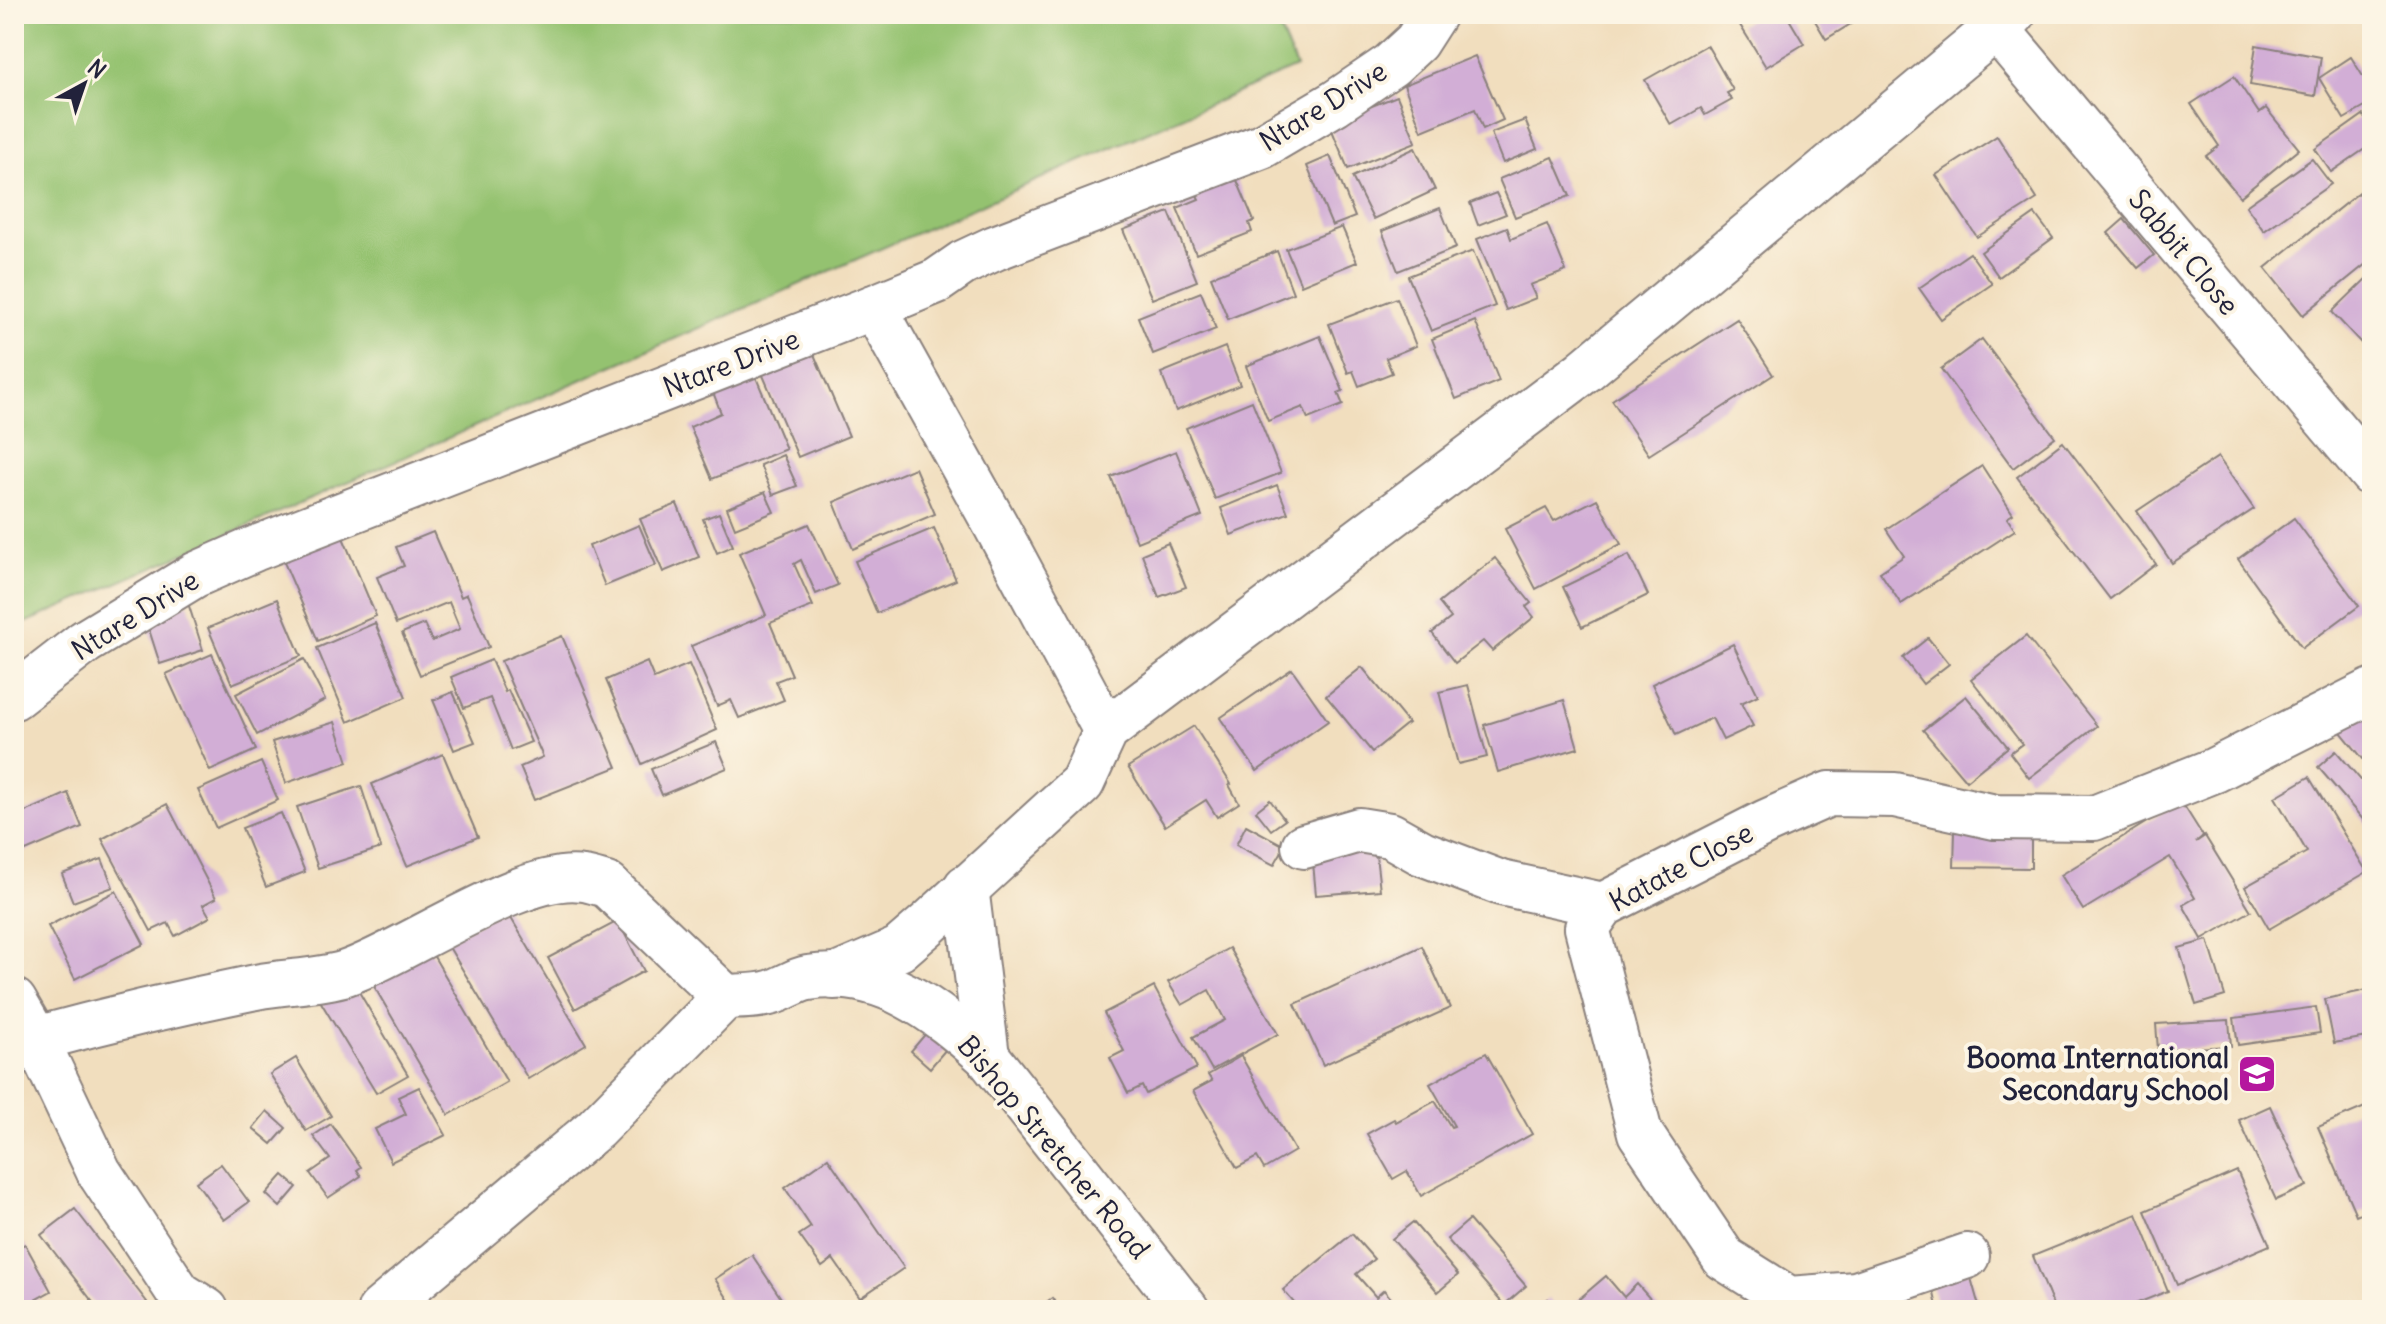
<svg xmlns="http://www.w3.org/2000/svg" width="2386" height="1324" viewBox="0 0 2386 1324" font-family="Delius,sans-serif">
<rect width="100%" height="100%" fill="#fcf5e5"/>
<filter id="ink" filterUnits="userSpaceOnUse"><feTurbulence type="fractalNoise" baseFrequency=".0125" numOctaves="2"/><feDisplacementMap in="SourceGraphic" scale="16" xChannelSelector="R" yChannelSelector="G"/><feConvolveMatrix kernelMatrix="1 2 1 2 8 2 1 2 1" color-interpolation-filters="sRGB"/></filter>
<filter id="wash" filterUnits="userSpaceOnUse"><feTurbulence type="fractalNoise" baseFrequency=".006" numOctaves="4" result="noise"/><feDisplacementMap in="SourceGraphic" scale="32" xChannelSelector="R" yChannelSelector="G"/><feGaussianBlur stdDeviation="1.8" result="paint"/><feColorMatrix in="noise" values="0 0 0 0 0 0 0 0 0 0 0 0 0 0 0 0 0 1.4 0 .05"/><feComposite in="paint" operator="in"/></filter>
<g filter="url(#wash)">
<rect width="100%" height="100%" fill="#f1debe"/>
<path fill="#94c270" stroke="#5b7256" stroke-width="2" d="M14,14H1273L1296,67L14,628Z"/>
<g id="blocks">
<g fill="#d2aed6">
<path d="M1759,14H1786L1804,44L1766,67L1740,25Z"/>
<path d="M1811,14H1867L1826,39Z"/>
<path d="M1707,45L1733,90L1727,93L1732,100L1705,115L1701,108L1671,125L1645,80Z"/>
<path d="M2256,45L2321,57L2315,96L2250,85Z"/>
<path d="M1475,56L1503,120L1483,129L1475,109L1422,131L1404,85Z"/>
<path d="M2351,57L2372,91V103L2344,119L2319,78Z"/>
<path d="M2234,76L2259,113L2266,108L2299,149L2240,197L2206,156L2219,146L2191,104Z"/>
<path d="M1397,96L1416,142L1348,169L1329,123Z"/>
<path d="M2363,115L2372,127V144L2331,172L2315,149Z"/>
<path d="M1525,120L1537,149L1503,163L1491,133Z"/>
<path d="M1997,136L2037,199L1977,237L1936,175Z"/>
<path d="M1415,148L1435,190L1373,219L1352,177Z"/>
<path d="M1330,156L1355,217L1332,226L1307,166Z"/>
<path d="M1553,157L1570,196L1515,217L1499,179Z"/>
<path d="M2312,159L2331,184L2264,231L2246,206Z"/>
<path d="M1234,173L1254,221L1249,223L1252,232L1196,254L1177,208L1199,199L1194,189Z"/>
<path d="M2362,190L2372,203V259L2303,315L2265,268Z"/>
<path d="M1496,193L1506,214L1478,225L1470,203Z"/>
<path d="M1440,208L1456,248L1398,271L1382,231Z"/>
<path d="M1169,212L1197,281L1152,299L1123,230Z"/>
<path d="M2035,214L2053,238L1999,277L1981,252Z"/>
<path d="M2124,219L2154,255L2138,268L2108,233Z"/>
<path d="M1547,224L1566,271L1530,285L1536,298L1506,310L1477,239L1507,227L1511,239Z"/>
<path d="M1342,227L1357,262L1301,285L1286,249Z"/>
<path d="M1277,251L1293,293L1228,319L1211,277Z"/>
<path d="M1473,251L1495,306L1431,331L1408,276Z"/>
<path d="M1970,253L1992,284L1941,319L1919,288Z"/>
<path d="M2372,273V332L2361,343L2332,312Z"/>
<path d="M1201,292L1216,329L1153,354L1138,317Z"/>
<path d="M1397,298L1416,346L1386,358L1392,373L1359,386L1353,371L1348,373L1329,324Z"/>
<path d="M1737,319L1773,375L1649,455L1612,400Z"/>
<path d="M1475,321L1499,381L1456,399L1432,339Z"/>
<path d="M1320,336L1343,391L1338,393L1343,405L1308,419L1303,407L1268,421L1246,366Z"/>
<path d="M1982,339L2055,437L2013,468L1941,369Z"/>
<path d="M810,345L849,436L798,457L759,366Z"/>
<path d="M1225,347L1240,385L1176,411L1161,373Z"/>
<path d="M755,375L786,449L712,479L690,427L721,413L713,392Z"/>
<path d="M1252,401L1281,473L1215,499L1186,428Z"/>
<path d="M2063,442L2156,564L2110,599L2017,477Z"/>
<path d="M1176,451L1202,516L1137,542L1111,477Z"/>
<path d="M783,455L797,486L773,495L760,465Z"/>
<path d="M2218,457L2254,509L2172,563L2137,511Z"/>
<path d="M1982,466L2013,514L2007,518L2015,530L1901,604L1880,572L1904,556L1886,529Z"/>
<path d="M915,468L935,514L853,549L834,502Z"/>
<path d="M1277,485L1288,513L1231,535L1221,508Z"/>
<path d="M765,492L774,512L735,528L727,508Z"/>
<path d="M1597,499L1621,544L1536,589L1505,529L1546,508L1554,521Z"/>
<path d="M677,504L699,557L663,572L640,519Z"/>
<path d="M719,513L733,546L717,553L703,519Z"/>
<path d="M2294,518L2359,606L2302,648L2238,559Z"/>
<path d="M809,524L838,585L816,594L801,560L794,564L813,606L770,623L792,675L776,681L784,700L739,718L731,700L717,706L691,646L766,615L739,553Z"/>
<path d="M639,525L656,565L605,586L589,546Z"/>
<path d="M934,528L956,580L877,613L855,561Z"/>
<path d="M433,532L461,597L467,594L489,647L420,675L402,633L424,624L432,641L460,629L449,602L396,624L377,577L404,566L396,547Z"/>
<path d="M342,535L376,616L318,641L283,560Z"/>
<path d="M1168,543L1186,587L1159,597L1142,554Z"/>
<path d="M1629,555L1648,595L1582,627L1563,587Z"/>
<path d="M1495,558L1531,603L1526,607L1534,617L1492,651L1483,641L1455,663L1432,633L1451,618L1439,603Z"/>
<path d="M277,599L301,656L232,684L208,628Z"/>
<path d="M188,603L203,650L160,664L145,617Z"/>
<path d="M375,623L406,697L348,722L317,648Z"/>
<path d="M562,636L617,767L534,800L520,767L543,757L501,661Z"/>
<path d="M2026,636L2097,726L2029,778L2010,753L2022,744L1971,679Z"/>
<path d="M1928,638L1949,664L1923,684L1903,658Z"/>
<path d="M1733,644L1758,695L1741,703L1753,726L1723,740L1712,718L1676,735L1652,684Z"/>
<path d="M212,654L256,750L210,771L166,674Z"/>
<path d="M304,659L325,700L257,735L236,694Z"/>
<path d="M491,660L505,692L508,690L531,742L511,750L490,698L464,708L451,677Z"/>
<path d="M647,662L654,679L689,664L717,730L642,764L606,680Z"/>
<path d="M1362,667L1408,723L1372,752L1326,696Z"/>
<path d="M1292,669L1328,721L1257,771L1220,718Z"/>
<path d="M1468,685L1487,757L1458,764L1439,692Z"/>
<path d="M453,692L475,742L454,750L433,700Z"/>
<path d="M1966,696L2008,747L1966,781L1923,730Z"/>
<path d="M2372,696V770L2336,726Z"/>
<path d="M1564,700L1578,748L1498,772L1484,725Z"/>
<path d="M335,722L348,762L286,783L272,742Z"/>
<path d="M1194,726L1231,784L1229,785L1239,803L1217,817L1206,800L1165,826L1128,767Z"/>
<path d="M716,742L727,768L662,795L651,769Z"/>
<path d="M2336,751L2372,793V830L2318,767Z"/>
<path d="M443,754L478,837L407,866L372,784Z"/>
<path d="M261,762L278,800L216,828L198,790Z"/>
<path d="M2309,777L2367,872L2269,929L2245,887L2307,852L2275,797Z"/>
<path d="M361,786L381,848L318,868L297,807Z"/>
<path d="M68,793L82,827L14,856V817Z"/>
<path d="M1270,800L1285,820L1271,830L1256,811Z"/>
<path d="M2181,801L2203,836L2196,842L2205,836L2251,911L2202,939L2183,905L2195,898L2170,857L2083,910L2061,875Z"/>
<path d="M167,804L216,898L203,905L210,917L175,936L168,923L151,931L102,839Z"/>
<path d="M281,813L305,872L266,887L242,828Z"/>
<path d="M1246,825L1285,846L1274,865L1236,845Z"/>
<path d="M1955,831L2031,832V868L1954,867Z"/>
<path d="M1375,847L1380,890L1316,895L1312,852Z"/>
<path d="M102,859L113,887L73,902L62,874Z"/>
<path d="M116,891L144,944L75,979L48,926Z"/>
<path d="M505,908L586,1044L528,1079L446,942Z"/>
<path d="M618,921L644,971L575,1009L548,958Z"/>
<path d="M2208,940L2225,996L2196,1005L2179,948Z"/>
<path d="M1422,946L1450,1008L1323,1065L1295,1004Z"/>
<path d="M429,948L507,1082L449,1115L371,981Z"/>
<path d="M1229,948L1278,1034L1212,1070L1193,1037L1225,1020L1209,990L1182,1005L1168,982Z"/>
<path d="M352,980L408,1075L376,1093L319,999Z"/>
<path d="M1154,987L1197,1068L1146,1094L1142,1086L1128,1093L1110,1058L1124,1051L1104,1013Z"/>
<path d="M2372,989V1036L2334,1043L2325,999Z"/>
<path d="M2316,1007L2320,1033L2238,1045L2234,1018Z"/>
<path d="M2229,1020L2231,1046L2158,1050L2156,1024Z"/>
<path d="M933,1025L952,1042L930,1068L911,1051Z"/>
<path d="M1486,1053L1532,1134L1421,1196L1407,1171L1393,1179L1367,1134L1394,1119L1396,1122L1435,1101L1451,1127L1454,1126L1430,1084Z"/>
<path d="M1241,1056L1295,1151L1264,1169L1257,1157L1237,1168L1193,1091L1212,1081L1208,1075Z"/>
<path d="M296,1058L331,1116L306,1131L270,1074Z"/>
<path d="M419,1087L446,1135L391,1162L375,1129L406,1114L398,1097Z"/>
<path d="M2372,1104V1208L2356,1215L2318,1127Z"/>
<path d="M2270,1106L2307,1186L2276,1200L2239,1120Z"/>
<path d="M267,1111L286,1128L272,1144L253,1128Z"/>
<path d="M331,1124L361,1167L357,1170L361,1176L328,1198L310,1173L330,1159L313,1136Z"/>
<path d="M828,1158L904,1268L860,1298L833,1259L822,1267L799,1235L811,1227L785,1188Z"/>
<path d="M221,1164L249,1202L224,1220L196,1182Z"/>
<path d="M2237,1171L2270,1245L2177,1285L2145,1211Z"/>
<path d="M283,1175L297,1187L280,1207L266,1194Z"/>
<path d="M75,1209L147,1302L137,1310H99L41,1235Z"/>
<path d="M2137,1214L2168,1291L2120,1310H2055L2033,1256Z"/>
<path d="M1469,1220L1526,1286L1504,1305L1447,1239Z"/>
<path d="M1413,1222L1458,1275L1438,1292L1392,1239Z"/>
<path d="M1352,1234L1374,1259L1356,1274L1376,1297L1384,1290L1401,1310H1300L1283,1290Z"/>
<path d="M25,1244L51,1291L35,1300L40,1310H14V1249Z"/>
<path d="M752,1255L789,1310H735L715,1279Z"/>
<path d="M1969,1271L1980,1310H1938L1931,1281Z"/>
<path d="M1606,1276L1624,1297L1637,1284L1660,1310H1574L1571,1306Z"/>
<path d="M1052,1298L1061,1310H1036Z"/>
<path d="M1548,1299L1558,1310H1535Z"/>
</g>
</g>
</g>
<g filter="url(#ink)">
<use href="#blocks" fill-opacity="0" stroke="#8a807c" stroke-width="2"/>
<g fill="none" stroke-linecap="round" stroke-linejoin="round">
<defs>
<g id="minor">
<path d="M1997,29L2372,474"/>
<path d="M874,307L995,524L1106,731"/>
<path d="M14,697L85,642L195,575L254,549L874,307L937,281L963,263L995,248L1262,146L1335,103L1391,65L1416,42L1434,14"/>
<path d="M1304,846L1359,830L1390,835L1422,853L1501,883L1603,905"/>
<path d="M966,887L987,1056"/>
<path d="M834,977L899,949L929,923L1082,783L1106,731L1583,372L2013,14"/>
<path d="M725,997C740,996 759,997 773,992C785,988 796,980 808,978C882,967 935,1010 987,1056L1187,1310"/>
<path d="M14,1001L36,1039L99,1172L179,1293L206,1310"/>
<path d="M36,1039C109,1019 182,1002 256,987C286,981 317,982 346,973C407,952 524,869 583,879C591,880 599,883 607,885L725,997"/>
<path d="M1967,1256L1856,1294L1789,1299L1724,1258L1640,1133L1587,928L1603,905L1766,822L1829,794L1895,795L1995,817L2094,818L2215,770L2372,691"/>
<path d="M380,1310L595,1129L725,997"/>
</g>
</defs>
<use href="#minor" stroke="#8a807c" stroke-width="48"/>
<use href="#minor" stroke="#fff" stroke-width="44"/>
</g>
</g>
<defs>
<symbol id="school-square" viewBox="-11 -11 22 22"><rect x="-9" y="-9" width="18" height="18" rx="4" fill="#b5179e" stroke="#fcf5e5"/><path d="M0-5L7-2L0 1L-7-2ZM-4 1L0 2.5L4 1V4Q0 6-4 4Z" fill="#fff"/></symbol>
</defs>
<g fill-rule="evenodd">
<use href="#school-square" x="2235" y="1052" width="44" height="44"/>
</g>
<g text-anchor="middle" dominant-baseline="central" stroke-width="8" stroke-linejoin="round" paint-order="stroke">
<g font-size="28" fill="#22223b" stroke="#fcf5e5">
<text transform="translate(1323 106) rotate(-32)">Ntare Drive</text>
<text transform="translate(2184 252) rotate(50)">Sabbit Close</text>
<text transform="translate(731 363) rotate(-21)">Ntare Drive</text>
<text transform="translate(135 615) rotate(-32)">Ntare Drive</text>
<text transform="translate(1681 867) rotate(-28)">Katate Close</text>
<text transform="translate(1054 1147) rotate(50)">Bishop Stretcher Road</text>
</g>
<g font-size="28" font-weight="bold" fill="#22223b" stroke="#fcf5e5" text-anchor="end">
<text x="2229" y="1058">Booma International<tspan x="2229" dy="32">Secondary School</tspan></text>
</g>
</g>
<rect width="2386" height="1324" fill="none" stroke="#fcf5e5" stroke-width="48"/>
<g transform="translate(84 84) rotate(40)" stroke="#fcf5e5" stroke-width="6" paint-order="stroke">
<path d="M0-6L14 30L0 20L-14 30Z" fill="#22223b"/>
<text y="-12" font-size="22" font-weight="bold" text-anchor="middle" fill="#22223b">N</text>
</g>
</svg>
